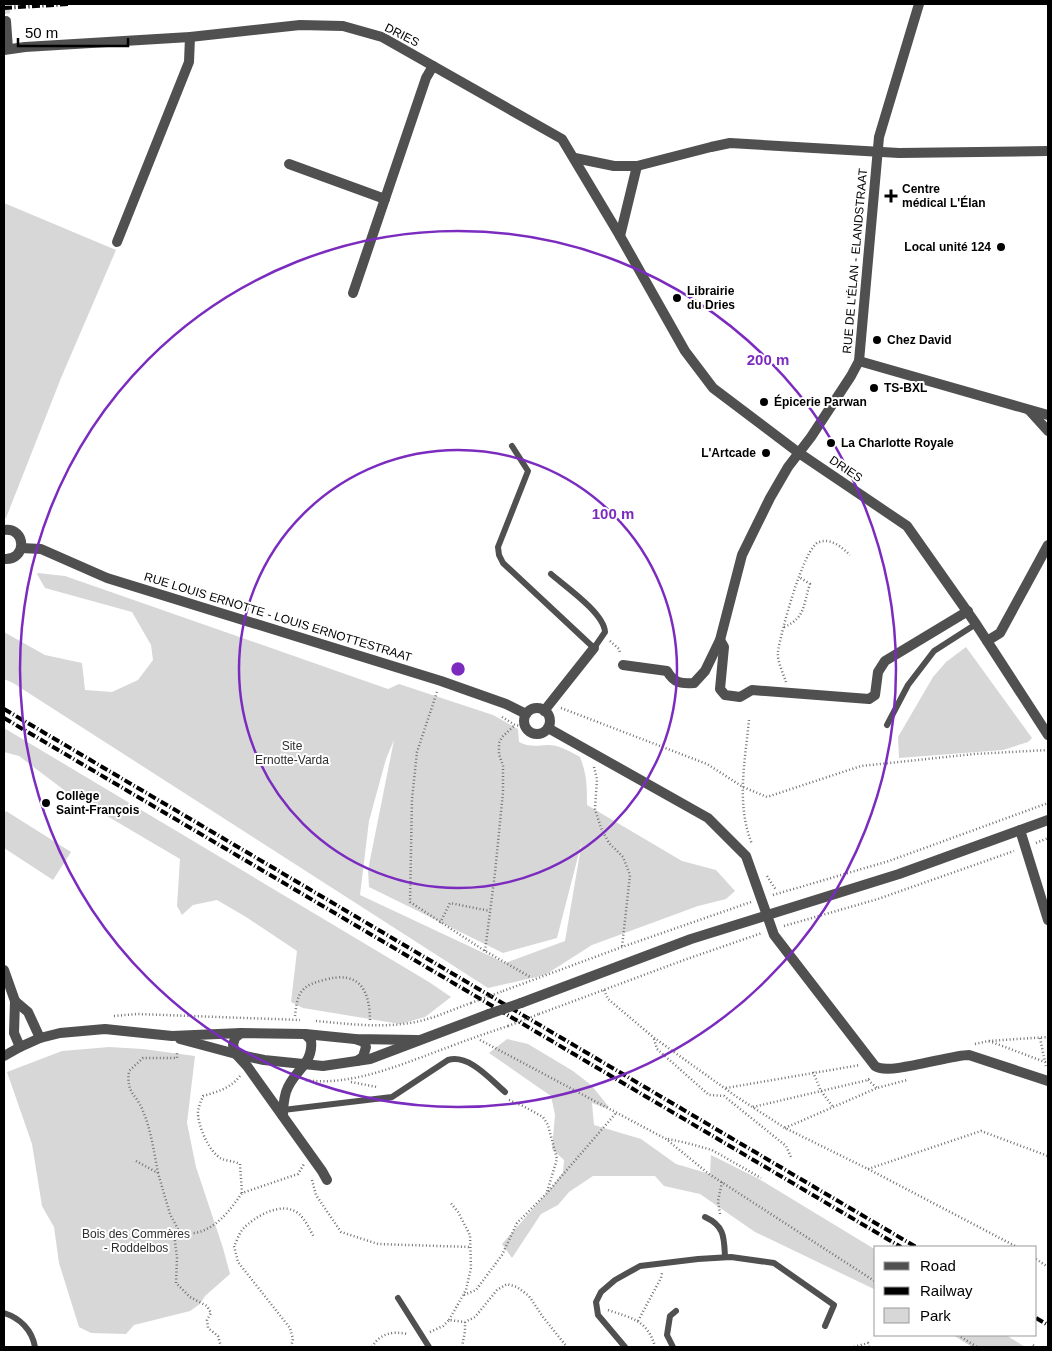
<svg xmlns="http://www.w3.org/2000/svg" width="1052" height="1351" viewBox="0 0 1052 1351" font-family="Helvetica,sans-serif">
<rect width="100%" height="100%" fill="#fff"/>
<g fill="#d7d7d7" fill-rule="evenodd">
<path d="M4,203L116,250L61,378L6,518H4Z"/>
<path d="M38,573L65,576L388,689L399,684L493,715L518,729L519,742C530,748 538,745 550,745C561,746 571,752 580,757C587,775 587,786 587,805L682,861L716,870L735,891L726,899L698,906L592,945L545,975L488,988L13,683L4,679V632L45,655L82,663L85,690L112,692L138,680L153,660L151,645L132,612L45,588L37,574ZM394,740L368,870L369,887L503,953L557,938L582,841L565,941L505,963L360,895L369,821L386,759Z"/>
<path d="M966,647L1032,738L1028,742L1003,750L899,758L898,737L933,677L946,662Z"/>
<path d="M4,728L429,982L451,997L425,1017L400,1024L303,1008L291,1002L297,951L246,917L217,900L193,905L182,915L177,906L180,859L68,793L19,756L4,752Z"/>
<path d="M6,811L71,852L53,880L4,848V815Z"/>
<path d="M507,1039L528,1044L573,1071L591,1085L609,1107L605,1108L592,1103L594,1125L641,1139L676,1164L710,1174L711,1155L759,1179L876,1250V1290L755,1232L700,1194L664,1186L655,1176H593L569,1192L558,1205L541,1214L512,1258L502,1244L552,1187L563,1172L564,1160L552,1149L555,1115L551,1096L489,1053Z"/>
<path d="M109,1047L143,1049L195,1056L187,1123L196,1167L223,1248L230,1274L205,1296L200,1304L190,1311L134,1325L126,1334L91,1333L79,1327L59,1263L54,1227L42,1206L32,1144L7,1072L62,1051Z"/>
<path d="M953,1335H1006L1025,1347H972Z"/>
</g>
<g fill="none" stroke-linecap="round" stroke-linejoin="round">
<path stroke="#d9d9d9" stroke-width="10" stroke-dasharray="10 5" stroke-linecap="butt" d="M4,4L6,21"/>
<g stroke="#727272" stroke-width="2.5" stroke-dasharray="1 2.5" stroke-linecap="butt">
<path d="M784,627C806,618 803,604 810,584L799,577"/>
<path d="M610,641L619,649L620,653"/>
<path d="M786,682C783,673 777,661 778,652C780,635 804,546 819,542C832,538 841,547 850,555"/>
<path d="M437,692L417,752L412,799L410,902L485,951L530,977"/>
<path d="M561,708L707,764L743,787L767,797L861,766L974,754L1048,750"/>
<path d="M502,717L515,725L521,726"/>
<path d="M749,720C745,761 736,805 752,844"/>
<path d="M594,767L597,779L595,809L601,828L609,843L623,857L630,875L622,947"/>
<path d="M1036,843L1048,838"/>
<path d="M767,876L776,890"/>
<path d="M773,895L889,861L1048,803"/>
<path d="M440,923L450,903L490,911"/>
<path d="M784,926L878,899L1014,851"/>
<path d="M485,951L495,873L503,792V766L499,754V743L502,737L515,725"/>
<path d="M604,990L608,999L653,1037L737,1097L785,1128L872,1171L1017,1247"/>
<path d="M503,991L622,947L751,902"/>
<path d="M539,1014L684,960L762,933"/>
<path d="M114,1016L137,1014L300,1020"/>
<path d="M295,1016C296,1007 297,996 303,990C308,984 316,982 324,980C359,970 370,989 370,1022"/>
<path d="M316,1021C350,1024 386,1029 420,1021C437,1017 454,1009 471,1003"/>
<path d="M1040,1038L1045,1062"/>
<path d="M654,1039L657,1049L709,1095L724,1096L786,1146L791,1157"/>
<path d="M480,1040L666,1139L709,1174L876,1282"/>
<path d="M989,1041L1045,1062L1046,1067"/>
<path d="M975,1044L988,1041L1048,1037"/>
<path d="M813,1072L821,1091L833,1107"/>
<path d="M240,1076C231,1088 217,1092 203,1096C201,1101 199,1106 198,1111C197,1124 209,1153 222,1159C227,1161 234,1161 240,1164L242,1193L298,1174L304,1164"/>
<path d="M306,1080C351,1087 405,1063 446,1048C467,1040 487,1033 508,1026"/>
<path d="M868,1080L877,1088"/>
<path d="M351,1082L377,1087"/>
<path d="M726,1088L860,1065"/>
<path d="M509,1100L523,1106L543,1117L548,1125L557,1159L547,1192"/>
<path d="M753,1107L868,1080L870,1078"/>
<path d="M785,1128L877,1088L907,1080"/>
<path d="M668,1139L687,1143L712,1150L761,1178"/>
<path d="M136,1161L158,1173L170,1214L179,1231"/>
<path d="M868,1169L981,1131L1048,1156"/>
<path d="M158,1173C154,1152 151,1130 143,1111C136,1093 126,1094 129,1071L143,1058H177V1052"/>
<path d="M312,1180L316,1195L341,1232L378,1244L470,1247"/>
<path d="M720,1214L718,1201L722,1182"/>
<path d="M1036,1259L1048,1267"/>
<path d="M464,1295L476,1290L502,1255L517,1223L547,1193L616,1113"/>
<path d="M608,1310C631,1318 648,1320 655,1347"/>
<path d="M449,1320L466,1290L471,1268L470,1235L458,1212L450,1202"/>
<path d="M638,1321L661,1278L662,1273"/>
<path d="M430,1332L443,1326L449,1320L465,1322L475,1317L497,1290L507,1284L517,1287L529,1296L543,1317L567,1347"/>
<path d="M958,1335L977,1347"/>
<path d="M1033,1345L1036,1347"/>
<path d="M221,1347L218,1336L208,1328L207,1320L211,1313L207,1306L190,1297L176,1283L177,1258L174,1233C181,1230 187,1233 194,1233C216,1230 231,1209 242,1193"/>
<path d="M291,1347L293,1339L290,1328L238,1262L234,1246C237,1241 239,1233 243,1229C255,1216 283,1200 299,1214C305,1219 310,1230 314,1237"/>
<path d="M372,1347C380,1333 393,1331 408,1334"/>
<path d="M462,1347L465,1331V1322"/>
<path d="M854,1347L868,1343L869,1347"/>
</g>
<g stroke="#505050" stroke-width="6">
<path d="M512,446L528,471L498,547L499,555L503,563L594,648L605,632C604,613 566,587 551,574"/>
<path d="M887,725L908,685L934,651L976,624"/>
<path d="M283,1110L392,1097L448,1060C469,1054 490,1079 505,1092"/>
<path d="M705,1217C725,1226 724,1238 725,1257"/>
<path d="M398,1298L429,1347"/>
<path d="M4,1313C20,1318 32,1330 35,1347"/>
<path d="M625,1347L598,1315L596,1302L601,1292L615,1280L640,1266L698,1259L731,1257L774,1263L834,1305L825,1326"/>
<path d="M673,1347L667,1335L670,1316L676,1311"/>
</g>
<g stroke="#505050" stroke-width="10">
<path d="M6,21L8,49"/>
<path d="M575,158L614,166H637L711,147L730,143L899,153L1048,151"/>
<path d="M289,164L385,199"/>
<path d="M620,236L637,166"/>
<path d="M117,242L189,62L190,37"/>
<path d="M353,293L426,78L433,66"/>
<path d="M859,361L1048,415"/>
<path d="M1029,410L1048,431"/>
<path d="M4,530C27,527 27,561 4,559"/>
<path d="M21,548L41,549L107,578L441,681L506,704L526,714"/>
<path d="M720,640L724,647L720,689L725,695L740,697L752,690L869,699L875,695L878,672L885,661L968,611"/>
<path d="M987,641L1000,633L1048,545"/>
<path d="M623,665L667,671C674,683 681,684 694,683L705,671L720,640L742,555L770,498L788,467L811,437L851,376L859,361L879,137L919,4"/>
<circle cx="537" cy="721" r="13"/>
<path d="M544,711L594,648"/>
<path d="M548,728L708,818L746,856L774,935L875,1066C888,1076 949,1055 969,1055L1048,1081"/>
<path d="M1020,830L1048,920"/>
<path d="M4,970L15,1001L14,1033L20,1047"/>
<path d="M15,1001L28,1012L40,1038"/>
<path d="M521,1003L691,939L899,874L1048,820"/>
<path d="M241,1033L235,1038L233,1045L236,1054L247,1066L322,1171L327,1180"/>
<path d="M180,1039L236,1054L264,1060L323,1066L370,1059L489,1014"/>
<path d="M355,1039L364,1042L366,1047L363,1057L357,1061"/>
<path d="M4,1056L20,1047L40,1038L60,1033L105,1029L172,1036L241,1033L305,1034L355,1039L417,1040"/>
<path d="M283,1116C283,1108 284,1099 286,1092C293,1070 314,1065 311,1040L305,1034"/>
</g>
<path stroke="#505050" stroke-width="10" d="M4,50L25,47L190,37L300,25L343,26L382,37L562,139L620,236L685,351L713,388L799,453L907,526L976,624L1048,735"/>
<g stroke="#000" stroke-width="4" stroke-dasharray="8 2.5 1 2.5" stroke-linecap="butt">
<path d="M4,8L68,4"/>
<path d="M4,709L916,1247"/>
<path d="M4,718L901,1247"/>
<path d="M1036,1318L1048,1325"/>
</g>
<g stroke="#727272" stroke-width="2.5" stroke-dasharray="1 2.5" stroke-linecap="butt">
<path d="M471,1003L503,991"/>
<path d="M508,1026L539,1014"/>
</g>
<path stroke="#505050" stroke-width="10" d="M489,1014L521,1003"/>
</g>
<g fill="none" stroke="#7b2cbf" stroke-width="2.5">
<circle cx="458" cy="669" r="219"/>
<circle cx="458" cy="669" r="438"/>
</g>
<g fill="#000" stroke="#fff" stroke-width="2">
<path d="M888.5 188.5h5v5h5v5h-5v5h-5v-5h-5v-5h5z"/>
<circle cx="1001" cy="247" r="5"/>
<circle cx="677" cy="298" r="5"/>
<circle cx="877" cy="340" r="5"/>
<circle cx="874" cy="388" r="5"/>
<circle cx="764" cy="402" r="5"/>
<circle cx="831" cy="443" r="5"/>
<circle cx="766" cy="453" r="5"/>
<circle cx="46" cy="803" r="5"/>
</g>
<g text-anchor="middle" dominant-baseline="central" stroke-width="4" stroke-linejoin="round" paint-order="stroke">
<g font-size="12" fill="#000" stroke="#fff">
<text transform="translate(402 35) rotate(27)">DRIES</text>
<text transform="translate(855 261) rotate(-85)">RUE DE L'ÉLAN - ELANDSTRAAT</text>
<text transform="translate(846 469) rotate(34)">DRIES</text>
<text transform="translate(278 617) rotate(17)">RUE LOUIS ERNOTTE - LOUIS ERNOTTESTRAAT</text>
</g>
<g font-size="12" font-weight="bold" fill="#000" stroke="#fff" text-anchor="start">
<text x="902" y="189">Centre<tspan x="902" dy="14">médical L'Élan</tspan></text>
<text x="991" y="247" text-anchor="end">Local unité 124</text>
<text x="687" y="291">Librairie<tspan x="687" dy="14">du Dries</tspan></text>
<text x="887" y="340">Chez David</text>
<text x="884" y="388">TS-BXL</text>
<text x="774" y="402">Épicerie Parwan</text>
<text x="841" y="443">La Charlotte Royale</text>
<text x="756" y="453" text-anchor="end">L'Artcade</text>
<text x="56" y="796">Collège<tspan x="56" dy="14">Saint-François</tspan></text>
</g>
<g font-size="12" fill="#2e2e2e" stroke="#fff">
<text x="292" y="746">Site<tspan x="292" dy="14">Ernotte-Varda</tspan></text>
<text x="136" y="1234">Bois des Commères<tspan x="136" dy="14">- Roddelbos</tspan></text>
</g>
</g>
<circle cx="458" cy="669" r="8" fill="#7b2cbf" stroke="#fff" stroke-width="2.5"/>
<g font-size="15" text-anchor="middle" font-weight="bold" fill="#7b2cbf" stroke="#fff" stroke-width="4" stroke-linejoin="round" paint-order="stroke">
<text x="768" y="365">200 m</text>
<text x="613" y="519">100 m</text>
</g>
<rect width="1052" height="1351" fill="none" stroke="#000000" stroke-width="10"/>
<rect x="874" y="1246" width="162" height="90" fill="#ffffff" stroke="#999999"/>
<rect x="884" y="1262" width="25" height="8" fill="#505050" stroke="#999999"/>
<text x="920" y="1271" font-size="15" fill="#000000">Road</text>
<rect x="884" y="1287" width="25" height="8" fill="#000000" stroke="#999999"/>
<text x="920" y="1296" font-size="15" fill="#000000">Railway</text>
<rect x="884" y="1308" width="25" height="15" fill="#d7d7d7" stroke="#999999"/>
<text x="920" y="1321" font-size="15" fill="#000000">Park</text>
<path d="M18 38v8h110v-8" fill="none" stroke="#000000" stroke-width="2.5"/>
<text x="25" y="38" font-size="15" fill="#000000" stroke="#ffffff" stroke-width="4" paint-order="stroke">50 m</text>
</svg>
